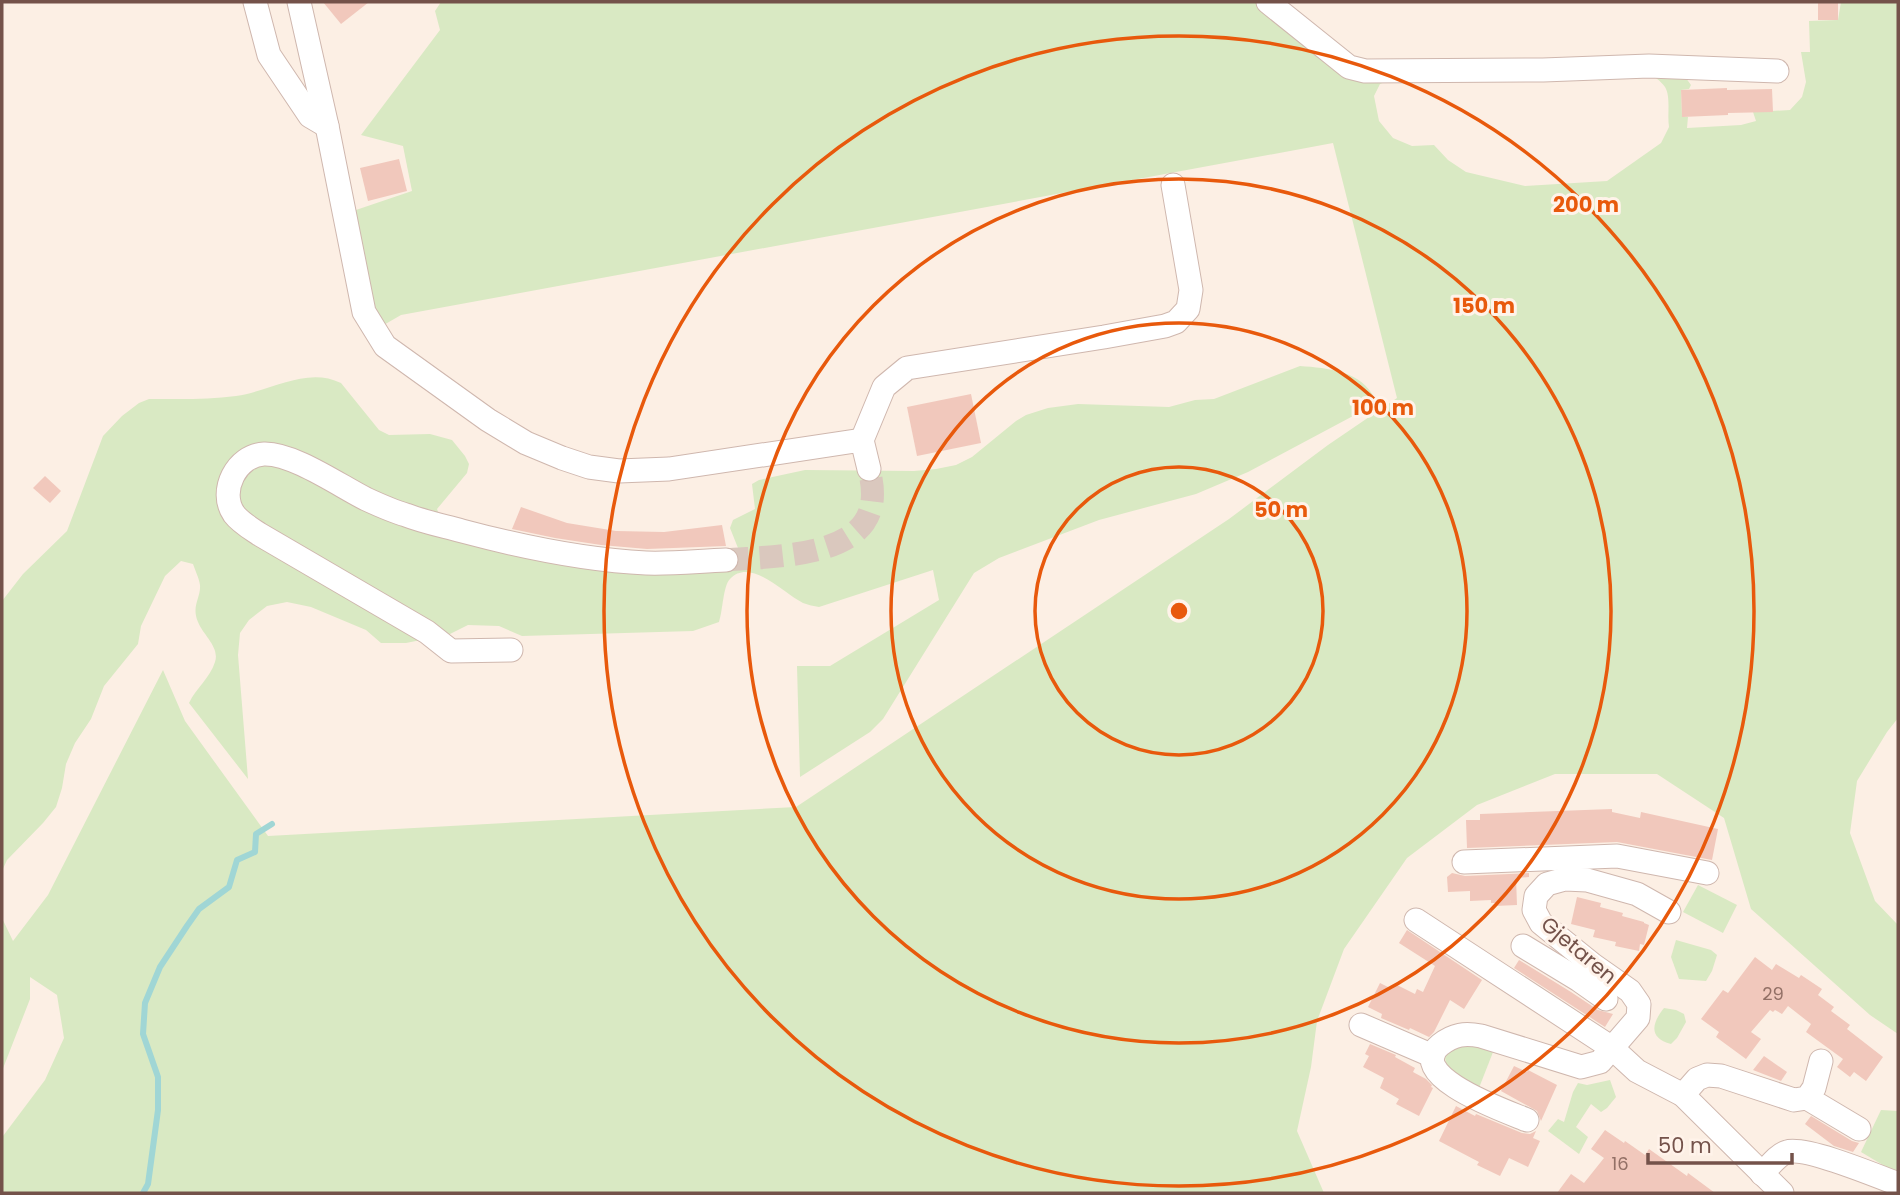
<svg xmlns="http://www.w3.org/2000/svg" width="1900" height="1195" viewBox="0 0 1900 1195" font-family="Poppins,sans-serif">
<rect width="100%" height="100%" fill="#fcefe4"/>
<g fill="#d9e9c3">
<path d="M441,2H1261L1345,75L1397,77L1380,84L1374,96L1379,121L1393,138L1412,146L1434,145L1448,160L1466,172L1525,186L1607,181L1661,143L1669,127C1667,114 1671,97 1665,87C1661,81 1653,76 1648,71L1683,74L1691,85L1689,89L1681,90L1682,116L1688,117L1687,128L1741,125L1756,121L1753,112L1790,110L1802,97L1806,82L1801,52H1810L1809,21L1838,20L1841,2H1898V718L1887,732L1857,781L1850,833L1875,901L1898,925V1034L1870,1015L1751,909L1724,818L1657,774H1555L1477,805L1407,858L1344,949L1317,1021L1311,1067L1297,1131L1324,1193H2L3,1136L45,1080L64,1038L57,995L30,977V999L2,1071V918L13,941L48,895L163,670L185,721L268,836L796,807L1229,519L1328,445L1397,398L1333,143L401,315L382,326L375,311L353,211L412,191L403,146L361,135L440,30L435,11Z"/>
<path d="M1300,366C1328,368 1362,371 1375,399L1368,408L1248,472L1196,494L1099,520L999,558L974,573L883,719L870,732L800,777L797,666H830L939,600L933,570L819,607C814,606 808,605 803,603C784,594 751,557 730,579C723,586 723,610 719,622L693,631L522,636L499,626L468,625L450,634L406,643H381L366,630L311,607L287,602L267,606L249,620L240,633L238,655L248,779L189,703C196,688 210,678 215,662C220,647 203,635 198,622C191,606 201,598 200,585C199,578 195,570 193,564L181,561L165,576L141,626L138,644L104,686L91,719L75,743L66,764L62,788L56,807L43,823L7,860L2,871V601L23,574L67,531L103,436L122,416L139,403L149,399C178,399 208,400 236,396C271,391 307,366 341,383L379,430L389,435L430,434L452,440L465,456L469,464L467,473L437,509L440,517L548,557L736,561L740,553L730,528L733,520L755,509L752,484L759,480L805,470L914,471L936,469L956,465L972,457L1016,421L1026,415L1048,408L1078,404L1169,407L1195,400L1214,399Z"/>
<path d="M1698,885L1737,905L1723,933L1683,912Z"/>
<path d="M1676,940L1711,950L1717,955L1712,971L1706,981L1679,979L1671,957Z"/>
<path d="M1664,1008L1676,1010L1684,1014L1686,1022L1677,1038L1671,1044C1648,1038 1652,1023 1664,1008Z"/>
<path d="M1453,1045L1495,1047L1477,1093L1447,1072L1445,1057Z"/>
<path d="M1610,1080L1616,1097L1607,1108L1601,1112L1591,1104L1576,1127L1588,1137L1579,1154L1548,1131L1558,1119L1564,1122L1573,1092L1578,1083L1587,1085Z"/>
<path d="M1881,1110L1898,1111V1174L1861,1152Z"/>
</g>
<g fill="none" stroke-linecap="round" stroke-linejoin="round">
<path stroke="#a0d6d5" stroke-width="6" d="M143,1193L148,1184L158,1110V1077L143,1034L145,1003L160,967L187,926L199,909L229,887L237,860L255,852L256,834L272,824"/>
</g>
<g fill="#f1c8bc">
<path d="M323,2H369L341,24Z"/>
<rect x="1818" y="2" width="20" height="18"/>
<path d="M1727,88V90L1772,89L1773,112L1728,113V115L1682,117L1681,90Z"/>
<path d="M399,159L407,191L368,201L360,168Z"/>
<path d="M971,394L981,443L917,456L907,407Z"/>
<path d="M45,476L61,491L50,503L33,488Z"/>
<path d="M521,507L567,523L616,531L664,532L722,525L726,546L647,549L601,545L555,538L512,529Z"/>
<path d="M1612,809V812L1640,818L1641,812L1718,829L1712,860L1617,842L1467,848L1466,820H1480V814Z"/>
<path d="M1452,873L1465,876L1529,873V877L1516,878L1517,905L1495,906V903H1491V900L1470,901V891L1448,892L1447,877Z"/>
<path d="M1577,897L1601,903L1600,907L1623,913L1622,916L1644,922V923L1649,925L1644,945L1640,944L1639,951L1615,946L1616,942L1593,937L1595,930L1571,924Z"/>
<path d="M1407,930L1482,980L1464,1009L1450,1000L1434,1032L1429,1037L1410,1028L1409,1030L1381,1018L1382,1014L1368,1007L1380,983L1392,989L1395,984L1415,994L1417,989L1423,992L1435,966L1399,943Z"/>
<path d="M1755,957L1772,970L1776,964L1799,978L1801,975L1822,989L1818,995L1834,1007L1831,1011L1850,1025L1847,1029L1883,1057L1866,1081L1854,1072L1850,1077L1837,1067L1843,1059L1806,1032L1811,1024L1788,1006L1782,1014L1775,1010L1773,1012L1770,1010L1751,1032L1761,1039L1746,1059L1716,1037L1719,1032L1701,1019L1723,990L1728,993Z"/>
<path d="M1519,960L1571,992L1598,1010L1613,1014L1605,1027L1514,968Z"/>
<path d="M1370,1044L1396,1055L1395,1057L1415,1068L1413,1072L1426,1079L1432,1085L1431,1087L1433,1088L1419,1116L1396,1104L1399,1099L1380,1088L1384,1078L1363,1067L1369,1056L1365,1054Z"/>
<path d="M1764,1056L1787,1072L1781,1081L1753,1070Z"/>
<path d="M1514,1066L1527,1072L1528,1070L1557,1085L1541,1121L1537,1111L1501,1091Z"/>
<path d="M1456,1106L1475,1116L1476,1114L1522,1133L1530,1134L1536,1131L1533,1138L1540,1141L1528,1167L1509,1158L1500,1176L1477,1165L1479,1162L1439,1141Z"/>
<path d="M1811,1116L1852,1141L1859,1143L1853,1152L1834,1146L1805,1124Z"/>
<path d="M1605,1130L1624,1143L1625,1141L1645,1155L1649,1149L1687,1176L1688,1173L1715,1193H1557L1571,1174L1584,1183L1604,1158L1591,1149Z"/>
</g>
<g fill="none" stroke-linecap="round" stroke-linejoin="round">
<path stroke="#dac8be" stroke-width="23" stroke-dasharray="23 11" stroke-linecap="butt" d="M726,560C767,556 859,559 871,507C874,495 872,481 869,469"/>
<defs>
<g id="minor">
<path d="M255,2L269,55L310,116L327,126"/>
<path d="M299,2L327,126L364,312L385,346L488,420L526,443L562,458L589,467L619,471L669,469L862,440L869,469"/>
<path d="M1268,2L1349,67L1365,71L1543,70L1649,66L1777,71"/>
<path d="M862,440L884,387L907,368L1104,337L1165,326L1176,322L1188,309L1191,290L1173,185"/>
<path d="M511,650L451,651L427,632L259,534C250,528 240,522 234,514C218,491 237,455 264,454C293,453 340,486 366,499C379,505 392,511 406,515C424,522 444,526 462,531C522,547 583,560 646,563C672,564 699,561 726,560"/>
<path d="M1464,862L1617,856L1707,873"/>
<path d="M1416,920L1612,1048L1637,1071L1683,1095L1782,1193"/>
<path d="M1523,946L1579,980L1606,999"/>
<path d="M1361,1025L1433,1056"/>
<path d="M1683,1095L1697,1079L1707,1075L1721,1076L1794,1100L1807,1098L1814,1088L1821,1061"/>
<path d="M1807,1098L1859,1129"/>
<path d="M1527,1120C1508,1112 1403,1076 1440,1045C1454,1034 1465,1033 1481,1036L1581,1067L1600,1062L1638,1018L1639,1004L1630,991L1593,965L1541,923L1534,910L1536,896L1547,884L1565,879L1587,880L1637,894L1669,912"/>
<path d="M1762,1174C1769,1167 1777,1155 1787,1152C1805,1146 1877,1176 1898,1184"/>
</g>
</defs>
<use href="#minor" stroke="#cfb7ae" stroke-width="25"/>
<use href="#minor" stroke="#fff" stroke-width="23"/>
</g>
<g fill="none" stroke="#e8590c" stroke-width="3.5">
<circle cx="1179" cy="611" r="144"/>
<circle cx="1179" cy="611" r="288"/>
<circle cx="1179" cy="611" r="432"/>
<circle cx="1179" cy="611" r="575"/>
</g>
<g text-anchor="middle" dominant-baseline="central" stroke-width="6" stroke-linejoin="round" paint-order="stroke">
<g font-size="18" fill="#937066">
<text x="1773" y="993">29</text>
<text x="1620" y="1163">16</text>
</g>
<g font-size="21" fill="#74524a" stroke="#fff3ea">
<text transform="translate(1579 950) rotate(40)">Gjetaren</text>
</g>
</g>
<circle cx="1179" cy="611" r="10" fill="#e8590c" stroke="#fff3ea" stroke-width="3.5"/>
<g font-size="21" text-anchor="middle" font-weight="bold" fill="#e8590c" stroke="#fff3ea" stroke-width="6" stroke-linejoin="round" paint-order="stroke">
<text x="1586" y="212">200 m</text>
<text x="1484" y="313">150 m</text>
<text x="1383" y="415">100 m</text>
<text x="1281" y="517">50 m</text>
</g>
<rect width="1900" height="1195" fill="none" stroke="#74524a" stroke-width="7"/>
<path d="M1648 1153v10h144v-10" fill="none" stroke="#74524a" stroke-width="3.5"/>
<text x="1658" y="1153" font-size="21" fill="#74524a" stroke="#fff3ea" stroke-width="5" paint-order="stroke">50 m</text>
</svg>
